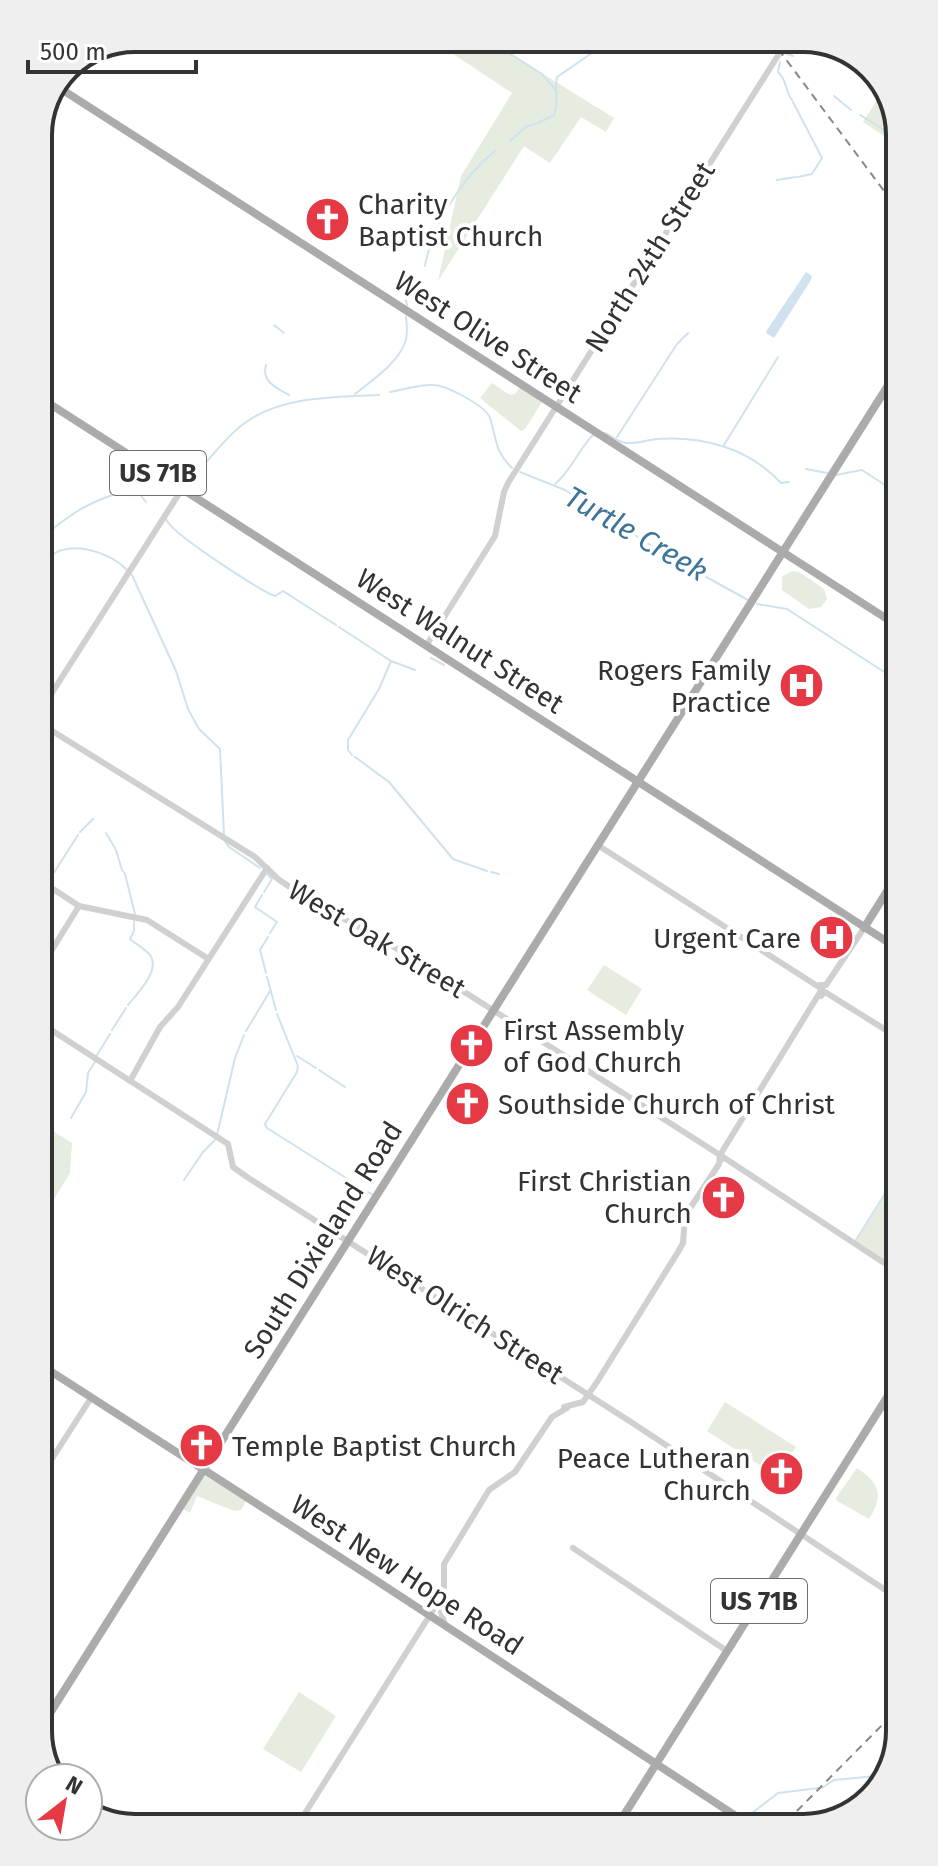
<svg xmlns="http://www.w3.org/2000/svg" width="938" height="1866" viewBox="0 0 938 1866" font-family="'Fira Sans',sans-serif">
<rect width="100%" height="100%" fill="#fff"/>
<g fill="#e6ecdf">
<path d="M429,38H485L614,118L606,132L581,117L550,163L524,146L438,281L461,176L512,93Z"/>
<path d="M885,88L893,99V142L863,122Z"/>
<path d="M492,383L510,395L515,394L520,387L542,402L525,429L521,431L480,398Z"/>
<path d="M792,571L799,572L824,589L827,599L821,607L809,609L782,590V577Z"/>
<path d="M604,965L642,989L626,1015L587,990Z"/>
<path d="M42,1124L72,1143L70,1173L48,1209L43,1206Z"/>
<path d="M898,1176V1269L856,1241Z"/>
<path d="M725,1402L796,1447L786,1462L802,1473L794,1487L707,1431Z"/>
<path d="M857,1468C880,1484 884,1495 869,1519L837,1501L836,1498Z"/>
<path d="M205,1476L246,1501L241,1510L234,1511L197,1496L190,1513L183,1509L202,1477Z"/>
<path d="M299,1692L336,1716L301,1772L263,1749Z"/>
</g>
<path fill="#cfe2ee" d="M806,272L812,276L811,280L774,338L766,333L767,330Z"/>
<g fill="none" stroke-linecap="round" stroke-linejoin="round">
<g stroke="#cfe2ee" stroke-width="2">
<path d="M157,38L159,41"/>
<path d="M485,38L542,74L555,89"/>
<path d="M750,38L771,52L775,51"/>
<path d="M803,38L811,39"/>
<path d="M773,39L775,38"/>
<path d="M785,53L793,56"/>
<path d="M780,62L778,72C788,81 785,92 792,100"/>
<path d="M834,96L851,110"/>
<path d="M793,102L822,158L812,174L798,177"/>
<path d="M860,115L892,135"/>
<path d="M540,122L554,115C559,102 554,91 557,77L605,44L624,46L663,38"/>
<path d="M510,141L527,126L539,123"/>
<path d="M777,180L796,177"/>
<path d="M425,266C432,226 462,177 495,151"/>
<path d="M407,305L404,292L410,283"/>
<path d="M274,325L284,333"/>
<path d="M266,365C261,382 277,388 289,395"/>
<path d="M390,392C403,390 420,384 433,385C446,385 486,406 490,418C497,440 494,450 512,468"/>
<path d="M355,394C371,381 397,364 405,343C408,335 407,325 406,317"/>
<path d="M604,433C611,435 618,442 626,443C635,444 647,440 657,439C703,436 749,448 781,483L789,482"/>
<path d="M617,437L677,344L688,333"/>
<path d="M724,445L778,357"/>
<path d="M806,469L827,473"/>
<path d="M520,472L565,490L661,552L748,600"/>
<path d="M836,475L862,470L894,491"/>
<path d="M183,484L191,480C207,462 223,440 242,425C279,396 334,397 379,395"/>
<path d="M555,484C571,471 578,450 593,435"/>
<path d="M138,492L146,502"/>
<path d="M166,519C170,533 253,585 270,594L275,596L283,591L336,625"/>
<path d="M40,539C73,512 89,501 131,489L138,492L172,488"/>
<path d="M40,562C48,559 54,552 62,550C83,544 113,555 127,570"/>
<path d="M132,575L176,671L188,709L199,729L220,749L224,835"/>
<path d="M757,604L787,609L895,679"/>
<path d="M339,627L391,661L379,689L348,740V750L352,755"/>
<path d="M431,658L444,665"/>
<path d="M391,661L415,670"/>
<path d="M41,717L49,725"/>
<path d="M355,757L389,782L453,859L487,871"/>
<path d="M80,832L93,819"/>
<path d="M106,833L116,850L122,870L125,874L135,914"/>
<path d="M224,840L229,847L260,868"/>
<path d="M491,872L499,874"/>
<path d="M48,882L78,835"/>
<path d="M264,892L272,879L267,874"/>
<path d="M262,895L255,907L277,922L270,933"/>
<path d="M266,973L260,950L268,937"/>
<path d="M267,977L276,1010"/>
<path d="M128,1005C137,994 161,970 150,955C145,949 136,944 130,939L134,931V921"/>
<path d="M277,1014L298,1066L297,1072L265,1124L267,1128L373,1195"/>
<path d="M112,1030L126,1008"/>
<path d="M246,1031L270,991"/>
<path d="M97,1055L110,1034"/>
<path d="M297,1056L316,1068"/>
<path d="M319,1070L345,1087"/>
<path d="M71,1118L86,1092L88,1073L95,1062"/>
<path d="M217,1135L235,1058L244,1035"/>
<path d="M184,1180L203,1152L215,1140"/>
<path d="M856,1240L898,1173"/>
<path d="M822,1788L834,1780L887,1775"/>
<path d="M747,1817L778,1793L819,1788"/>
<path d="M336,1826L434,1818C451,1829 474,1815 493,1824"/>
</g>
<g stroke="#d0d0d0" stroke-width="6">
<path d="M426,646L495,536L504,492L508,483L789,38"/>
<path d="M41,710L182,489"/>
<path d="M41,724L255,857L278,879L300,894L394,947L720,1155"/>
<path d="M599,846L822,989L720,1155"/>
<path d="M41,881L79,906L147,920L207,958"/>
<path d="M42,966L79,906"/>
<path d="M820,985H826L864,928"/>
<path d="M821,996L825,992L897,1037"/>
<path d="M42,1024L228,1144L233,1167L247,1177L631,1422L899,1599"/>
<path d="M130,1081L160,1027L178,1007L267,868"/>
<path d="M723,1157L898,1272"/>
<path d="M564,1407L583,1402L597,1382L678,1252L683,1243L685,1216L719,1164L720,1155L723,1157L721,1160"/>
<path d="M44,1471L91,1398"/>
<path d="M573,1548L727,1651"/>
<path d="M443,1598L441,1612L445,1625"/>
<path d="M297,1826L440,1599L444,1587V1564L489,1490L515,1472L552,1417L567,1408"/>
</g>
<g stroke="#ababab" stroke-width="8">
<path d="M58,87L895,624"/>
<path d="M39,397L897,948"/>
<path d="M864,928L896,877"/>
<path d="M44,1367L374,1579L745,1822"/>
<path d="M45,1721L894,376"/>
<path d="M619,1823L898,1380"/>
</g>
<g stroke="#888" stroke-width="2" stroke-dasharray="8 6" stroke-linecap="butt">
<path d="M770,38L893,203"/>
<path d="M787,1821L900,1707"/>
</g>
</g>
<defs>
<symbol id="church-disc" viewBox="-11 -11 22 22"><circle r="9.5" fill="#e63946" stroke="#fff"/><path d="M-1.2-6h2.4v3.5h3.3v2.4h-3.3V6h-2.4V-.1h-3.3v-2.4h3.3Z" fill="#fff"/></symbol>
<symbol id="hospital-disc" viewBox="-11 -11 22 22"><circle r="9.5" fill="#e63946" stroke="#fff"/><path d="M-5-5h3v3.5h4V-5h3V5h-3V1.5h-4V5h-3Z" fill="#fff"/></symbol>
</defs>
<g fill-rule="evenodd">
<use href="#church-disc" x="302" y="194" width="51" height="51"/>
<use href="#hospital-disc" x="776" y="660" width="51" height="51"/>
<use href="#hospital-disc" x="806" y="912" width="51" height="51"/>
<use href="#church-disc" x="446" y="1020" width="51" height="51"/>
<use href="#church-disc" x="442" y="1078" width="51" height="51"/>
<use href="#church-disc" x="698" y="1172" width="51" height="51"/>
<use href="#church-disc" x="176" y="1420" width="51" height="51"/>
<use href="#church-disc" x="756" y="1448" width="51" height="51"/>
</g>
<g text-anchor="middle" dominant-baseline="central" stroke-width="8" stroke-linejoin="round" paint-order="stroke">
<g fill="#fff" stroke="#707070" stroke-width="2">
<rect x="110" y="451" width="96" height="44" rx="6"/>
<rect x="711" y="1579" width="96" height="44" rx="6"/>
</g>
<g font-size="26" font-weight="bold" fill="#333">
<text x="158" y="473">US 71B</text>
<text x="759" y="1601">US 71B</text>
</g>
<g font-size="28" fill="#333" stroke="#fff" text-anchor="start">
<text x="358" y="204">Charity<tspan x="358" dy="32">Baptist Church</tspan></text>
<text x="771" y="670" text-anchor="end">Rogers Family<tspan x="771" dy="32">Practice</tspan></text>
<text x="801" y="938" text-anchor="end">Urgent Care</text>
<text x="503" y="1030">First Assembly<tspan x="503" dy="32">of God Church</tspan></text>
<text x="498" y="1104">Southside Church of Christ</text>
<text x="692" y="1181" text-anchor="end">First Christian<tspan x="692" dy="32">Church</tspan></text>
<text x="232" y="1446">Temple Baptist Church</text>
<text x="751" y="1458" text-anchor="end">Peace Lutheran<tspan x="751" dy="32">Church</tspan></text>
</g>
<g font-size="28" fill="#333" stroke="#fff">
<text transform="translate(650 257) rotate(-58)">North 24th Street</text>
<text transform="translate(488 337) rotate(33)">West Olive Street</text>
<text transform="translate(460 641) rotate(33)">West Walnut Street</text>
<text transform="translate(377 939) rotate(31)">West Oak Street</text>
<text transform="translate(323 1240) rotate(-58)">South Dixieland Road</text>
<text transform="translate(465 1315) rotate(33)">West Olrich Street</text>
<text transform="translate(407 1575) rotate(33)">West New Hope Road</text>
</g>
<g font-size="30" font-style="italic" fill="#3f7597" stroke="#fff">
<text transform="translate(636 534) rotate(30)">Turtle Creek</text>
</g>
</g>
<path d="M0 0H938V1866H0ZM135 52H803A83 83 0 0 1 886 135V1731A83 83 0 0 1 803 1814H135A83 83 0 0 1 52 1731V135A83 83 0 0 1 135 52Z" fill="#efefef" fill-rule="evenodd"/>
<path fill="none" stroke="#333" stroke-width="4" d="M135 52H803A83 83 0 0 1 886 135V1731A83 83 0 0 1 803 1814H135A83 83 0 0 1 52 1731V135A83 83 0 0 1 135 52Z"/>
<g transform="translate(64 1802) rotate(31)"><circle r="38" fill="#ffffff" stroke="#adadad" stroke-width="2"/>
<path d="M0-6L14 30L0 20L-14 30Z" fill="#e63946"/>
<text y="-12" font-size="22" font-weight="bold" text-anchor="middle" fill="#333333">N</text>
</g>
<path d="M28 60v12h168v-12" fill="none" stroke="#333333" stroke-width="4"/>
<text x="40" y="60" font-size="24" fill="#333333" stroke="#ffffff" stroke-width="6" paint-order="stroke">500 m</text>
</svg>
